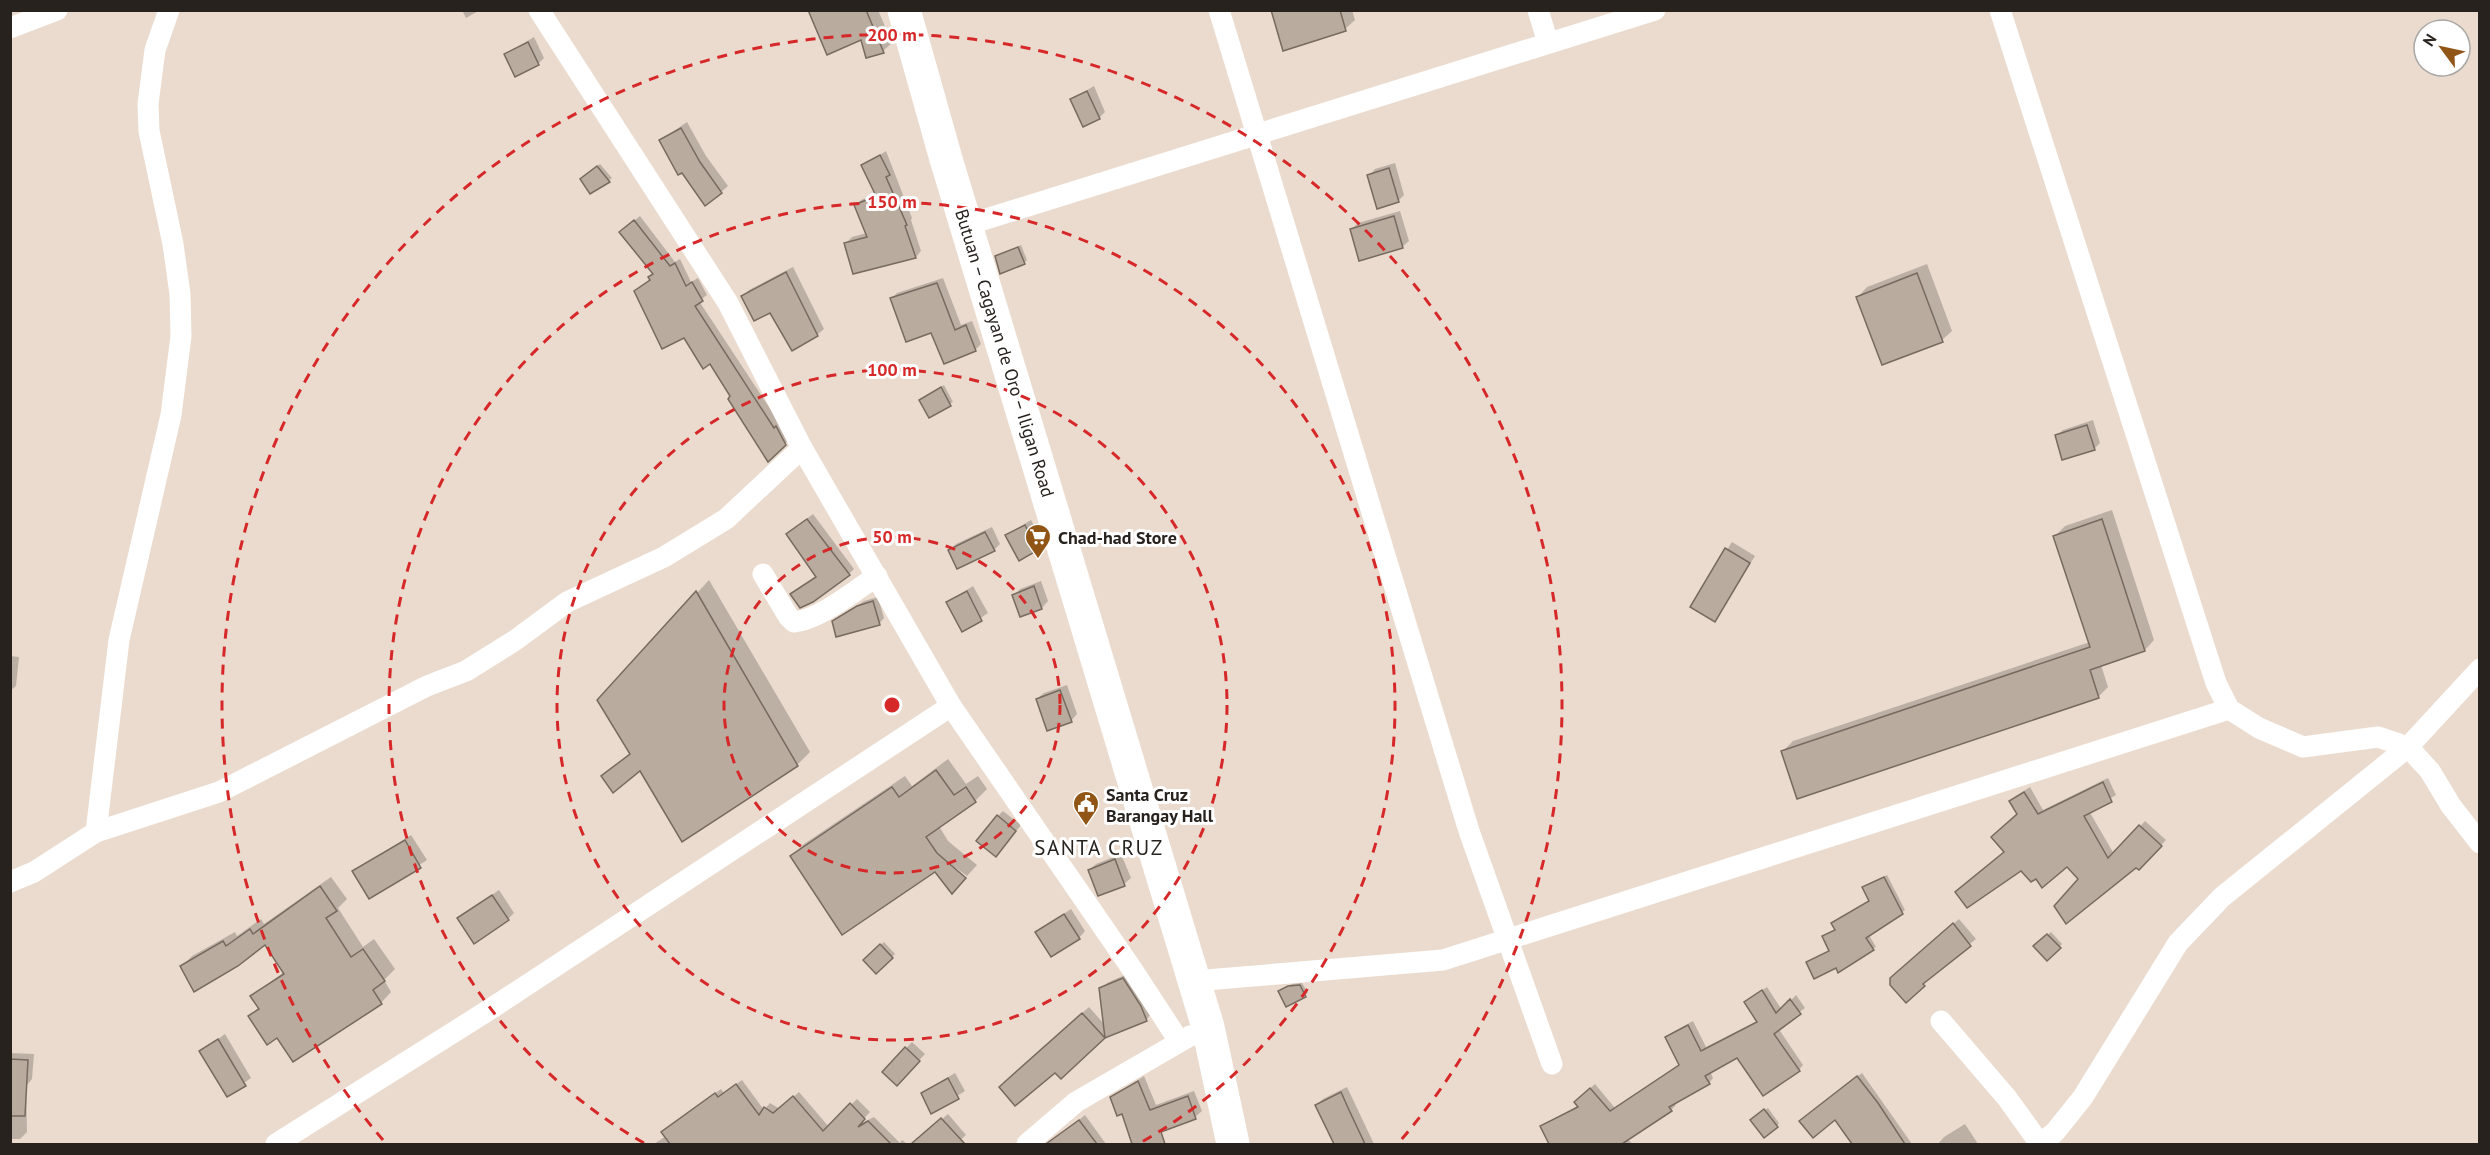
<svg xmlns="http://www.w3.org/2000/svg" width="2490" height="1155" viewBox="0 0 2490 1155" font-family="'PT Sans',sans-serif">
<rect width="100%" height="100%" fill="#ebdbce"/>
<g fill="#0003">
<path d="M462,10H480L466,18Z"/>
<path d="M815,10H878L892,43L883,51L867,57L862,38Z"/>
<path d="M1272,10H1352L1355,20L1345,29Z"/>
<path d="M534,37L544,58L538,64L506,54Z"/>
<path d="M1094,86L1105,112L1099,118L1072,99Z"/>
<path d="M687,122L706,156L728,186L721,192L661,140Z"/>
<path d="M886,151L912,218L911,220L921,251L916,257L846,243L852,237L867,233L856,206L861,200L877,193L863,166Z"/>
<path d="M1395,163L1404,195L1398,201L1369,176L1375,169Z"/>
<path d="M600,164L612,178L591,192L585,177Z"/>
<path d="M1400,211L1409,241L1402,247L1352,229L1358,223Z"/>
<path d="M640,216L675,262L680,259L691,282L698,278L707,295L699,301L790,439L768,460L711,362L636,291L651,279L654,273L626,227Z"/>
<path d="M1021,245L1027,260L1024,263L997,257Z"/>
<path d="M1927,264L1952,331L1942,340L1858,297L1867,287Z"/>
<path d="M793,267L824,329L817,335L743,296L749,290Z"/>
<path d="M943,278L961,325L972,321L981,344L975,350L932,331L891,299L897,293Z"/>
<path d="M944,385L953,402L929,416L920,400Z"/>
<path d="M2093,420L2100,443L2094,449L2056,436L2063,430Z"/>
<path d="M2112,510L2154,640L2145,650L2101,665L2108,687L2098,697L1783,751L1793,741L2090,642L2055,536L2065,526Z"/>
<path d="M813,514L854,569L849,574L792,594L817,576L793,529Z"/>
<path d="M1031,520L1044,543L1037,549L1006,535Z"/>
<path d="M992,527L1000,544L994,550H950L956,544Z"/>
<path d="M1732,542L1755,556L1715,620L1692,607Z"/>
<path d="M709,580L810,752L797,765L683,840L640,769L603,777L630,753L599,700Z"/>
<path d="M1041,581L1048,601L1042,608L1021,615L1014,596L1020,589Z"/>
<path d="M973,586L988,613L963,630L948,602Z"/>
<path d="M878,597L884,618L879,624L834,622L864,601Z"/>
<path d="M10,656L19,657L16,686L10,691Z"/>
<path d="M1067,685L1077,714L1071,721L1037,699L1044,693Z"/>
<path d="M948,759L966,784L978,776L987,789L975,801L939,826L948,841L977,865L967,876L949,863L965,879L952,892L935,870L792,856L804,844L905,776L912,786Z"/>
<path d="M2108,778L2116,795L2089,811L2114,854L2145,821L2166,840L2139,868L2137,866L2080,879L2067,865L2036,876L2006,851L2019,814L2011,801L2016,796L2030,787L2043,810Z"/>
<path d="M1003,811L1021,825L1001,850L998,816Z"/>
<path d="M411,835L427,860L370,897L354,871Z"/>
<path d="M1121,854L1131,878L1124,884L1089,870L1096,864Z"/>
<path d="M1887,875L1905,910L1869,935L1876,947L1837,966L1808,962L1830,950L1823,936L1836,929V921L1870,900L1864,887Z"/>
<path d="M331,877L347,899L338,908L363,947L374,939L395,969L384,980L391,992L381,1003L277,1036L250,1016L259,1007L252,996L284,972L266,943L181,967L192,956L235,932L237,936L261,919L264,924Z"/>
<path d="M499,890L514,913L508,919L459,918Z"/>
<path d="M1071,909L1085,931L1079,938L1037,932Z"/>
<path d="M1959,919L1976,939L1928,978L1906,1001L1897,973Z"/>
<path d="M2051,932L2062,944L2047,959L2036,946Z"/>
<path d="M884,942L895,954L876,972L865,960Z"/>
<path d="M1129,973L1152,1013L1146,1020L1104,1036L1061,1077L1055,1071L1007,1081L1089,1007L1105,1025L1101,989L1107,983Z"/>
<path d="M1302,983L1308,993L1305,995L1279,991L1292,984Z"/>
<path d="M1767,987L1782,1010L1796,995L1805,1008L1778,1028L1803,1065L1799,1070L1737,1056L1710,1071L1713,1078L1709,1083L1674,1102L1676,1105L1671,1110L1628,1139L1632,1144H1551L1542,1126L1579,1105L1581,1097L1595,1084L1615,1108L1681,1064L1667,1037L1671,1033L1693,1021L1706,1047L1757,1021L1746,1002Z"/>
<path d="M225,1034L251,1078L227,1095L201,1051Z"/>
<path d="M912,1042L925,1054L897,1084L884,1072Z"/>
<path d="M11,1053L34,1054L32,1079L26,1086L27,1132L20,1139H10Z"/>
<path d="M955,1073L965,1091L932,1112L922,1093Z"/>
<path d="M1862,1073L1912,1144H1854L1835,1117H1806Z"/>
<path d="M1144,1076L1156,1105L1194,1091L1202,1111L1195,1117L1123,1112L1111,1098Z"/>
<path d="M742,1080L764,1110L770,1103L780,1109L799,1092L829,1127L857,1099L870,1112L858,1125L874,1117L900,1143L902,1140L907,1144H849L841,1137L830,1144H802L781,1114L758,1144H654L666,1136L668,1127L721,1089L724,1093Z"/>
<path d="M1347,1087L1374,1144H1335L1317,1105L1323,1099Z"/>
<path d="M1768,1108L1779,1123L1777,1126L1755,1118Z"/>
<path d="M948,1114L966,1135L956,1144H913Z"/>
<path d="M1085,1115L1106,1144H1066L1059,1136Z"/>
<path d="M1965,1124L1978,1144H1938L1944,1137Z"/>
</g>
<g fill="#baab9f" stroke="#776a5e" stroke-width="1.5">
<path d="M808,10H866L884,53L866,58L861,40L827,55Z"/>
<path d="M1271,10H1340L1346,31L1283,51Z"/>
<path d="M528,42L539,65L515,77L504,54Z"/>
<path d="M1087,91L1100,119L1083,127L1070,99Z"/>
<path d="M681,128L700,162L722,193L705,206L682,173L678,175L659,140Z"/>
<path d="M880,155L890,175L886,177L907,225L905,226L916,258L853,274L844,243L867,237L854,205L876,196L861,165Z"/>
<path d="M597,166L610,182L590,194L580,179Z"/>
<path d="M1389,168L1399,202L1377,209L1367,175Z"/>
<path d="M1394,216L1403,248L1359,261L1350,229Z"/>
<path d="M634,220L670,266L675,263L686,286L692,282L703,301L695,306L774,428L776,426L786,445L768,462L728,399L730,396L710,364L703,369L684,338L662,349L634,291L650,280L648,277L653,274L619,232Z"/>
<path d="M1018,247L1025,264L1000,274L995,256Z"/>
<path d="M786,272L818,336L792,351L770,313L754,321L741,296Z"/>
<path d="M1917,273L1943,342L1882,365L1856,297Z"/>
<path d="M937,283L955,330L966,325L976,351L944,364L931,333L906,342L890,298Z"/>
<path d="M941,387L951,406L929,418L919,400Z"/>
<path d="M2087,425L2095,450L2062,460L2055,435Z"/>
<path d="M807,519L850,575L813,602L800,608L790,594L816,577L786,534Z"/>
<path d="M2102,519L2145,651L2090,670L2099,698L1797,799L1781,751L2090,647L2053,536Z"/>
<path d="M1025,525L1038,550L1019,561L1005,535Z"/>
<path d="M985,532L995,551L957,569L948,550Z"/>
<path d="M1725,548L1750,563L1715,622L1690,607Z"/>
<path d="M1034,586L1042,609L1020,617L1012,595Z"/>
<path d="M696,591L798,766L682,842L640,771L613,793L601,776L630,754L597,700Z"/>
<path d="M967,591L982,621L962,632L946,602Z"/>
<path d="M873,601L880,625L836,637L832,621L857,606Z"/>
<path d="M1060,690L1072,722L1047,731L1036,699Z"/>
<path d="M936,770L954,795L966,787L976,802L926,837L937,853L966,878L952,894L935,872L842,935L790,856L892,787L899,797Z"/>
<path d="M2103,782L2112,802L2084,816L2108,858L2139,825L2162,846L2139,870L2136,868L2066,924L2054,906L2078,879L2067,867L2042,888L2036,879L2031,882L2021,871L1967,908L1955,892L2004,852L1991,837L2017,814L2009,801L2024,792L2038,814Z"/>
<path d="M997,815L1016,831L996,857L976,841Z"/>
<path d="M405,840L421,868L369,899L352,871Z"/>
<path d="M1115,859L1125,886L1098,896L1088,870Z"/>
<path d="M1884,877L1903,914L1866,938L1874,950L1838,973L1836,968L1814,979L1806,962L1829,951L1822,936L1835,930L1831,923L1869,901L1862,887Z"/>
<path d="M320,886L337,911L326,918L351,957L363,949L385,981L373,990L382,1004L293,1062L277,1038L267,1045L248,1016L259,1009L250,996L284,974L265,945L238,966L194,992L180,966L223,941L226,946L250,929L253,934Z"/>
<path d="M492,895L509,920L474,944L457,918Z"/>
<path d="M1064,914L1080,939L1051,957L1035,932Z"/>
<path d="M1953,923L1971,946L1923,984L1925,986L1906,1003L1890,985V978Z"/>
<path d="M2047,934L2061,948L2047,961L2033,946Z"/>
<path d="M880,944L893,958L876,974L863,960Z"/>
<path d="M1123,978L1141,1006L1147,1021L1105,1038L1099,988Z"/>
<path d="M1300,985L1306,997L1286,1007L1278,991L1288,986Z"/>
<path d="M1762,990L1776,1013L1790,999L1801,1014L1774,1034L1800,1071L1763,1096L1737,1058L1705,1076L1710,1084L1669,1107L1672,1111L1622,1144H1549L1540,1126L1578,1107L1574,1102L1590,1088L1610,1111L1679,1065L1665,1037L1688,1025L1701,1051L1757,1022L1744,1002Z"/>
<path d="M1082,1013L1105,1038L1061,1079L1055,1073L1015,1106L999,1087Z"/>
<path d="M218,1039L246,1086L227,1097L199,1051Z"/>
<path d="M905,1047L920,1061L897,1086L882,1072Z"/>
<path d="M10,1059L28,1060L25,1116H10Z"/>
<path d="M1857,1076L1878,1103L1905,1144H1852L1835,1120L1813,1138L1799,1121Z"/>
<path d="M948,1078L959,1099L931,1114L921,1093Z"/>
<path d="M1138,1081L1150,1110L1188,1096L1196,1119L1161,1132L1165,1144H1132L1122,1114L1117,1116L1110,1097Z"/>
<path d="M736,1084L759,1115L764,1107L773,1113L793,1096L823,1131L850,1103L865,1119L858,1127L868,1121L891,1144H670L661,1132L715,1093L718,1097Z"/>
<path d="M1341,1092L1349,1110L1365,1144H1334L1315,1105Z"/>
<path d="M1764,1109L1778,1127L1764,1138L1750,1120Z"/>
<path d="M941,1118L965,1144H911Z"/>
<path d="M1079,1120L1097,1144H1046L1050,1141Z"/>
</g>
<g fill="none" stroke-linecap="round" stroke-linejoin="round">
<g stroke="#fff" stroke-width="21">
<path d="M539,10L728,303L802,448L951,706L1132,969L1179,1041"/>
<path d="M1219,10L1469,831L1552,1064"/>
<path d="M1538,10L1548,43"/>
<path d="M2000,10L2216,683L2229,709L2259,728L2303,747L2378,737L2408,747L2430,771L2451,806L2480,843"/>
<path d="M10,28L57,10"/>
<path d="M967,225L1655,10"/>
<path d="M763,574L788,616L794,622C819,620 856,590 877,576"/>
<path d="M96,832L219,792L427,686L466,671L514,641L567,602L664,557L726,519L802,448"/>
<path d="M10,882L34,872L96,832L119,640L171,415L181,336L180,294L173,244L149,131L148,104L155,50L169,10"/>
<path d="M1194,981L1443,960L2229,709"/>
<path d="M1941,1021L2007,1098L2040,1144"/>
<path d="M276,1144L492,1008L951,706"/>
<path d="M1027,1144L1076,1102L1190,1036"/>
<path d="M2040,1144L2055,1132L2083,1097L2178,943L2222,897L2408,747L2480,669"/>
</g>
<path stroke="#fff" stroke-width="33" d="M904,10L946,159L1208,1027L1233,1144"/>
</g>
<g fill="none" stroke="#d62828" stroke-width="3" stroke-dasharray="10 8">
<circle cx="892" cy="705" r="168"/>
<circle cx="892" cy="705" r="335"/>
<path d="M644 1143A503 503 0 1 1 1140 1143"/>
<path d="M383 1140A670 670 0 1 1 1401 1140"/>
</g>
<defs>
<symbol id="supermarket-pin" viewBox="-11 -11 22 30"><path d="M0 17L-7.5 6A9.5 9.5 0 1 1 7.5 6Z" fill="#915616" stroke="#fff"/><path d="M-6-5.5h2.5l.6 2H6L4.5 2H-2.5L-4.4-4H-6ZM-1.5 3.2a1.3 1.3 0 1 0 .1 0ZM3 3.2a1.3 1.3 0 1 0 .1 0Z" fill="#fff"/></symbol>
<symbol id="civic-pin" viewBox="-11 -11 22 30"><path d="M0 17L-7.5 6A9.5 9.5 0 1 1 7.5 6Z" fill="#915616" stroke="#fff"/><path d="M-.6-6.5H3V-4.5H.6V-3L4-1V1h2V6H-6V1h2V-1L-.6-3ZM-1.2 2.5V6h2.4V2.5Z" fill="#fff"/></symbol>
</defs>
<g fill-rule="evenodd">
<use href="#supermarket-pin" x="1023" y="522" width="30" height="40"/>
<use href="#civic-pin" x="1071" y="789" width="30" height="40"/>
</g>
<g text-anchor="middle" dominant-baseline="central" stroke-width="6" stroke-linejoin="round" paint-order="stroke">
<g font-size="18" fill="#27221d" stroke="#fff">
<text transform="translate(1005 353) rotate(73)">Butuan – Cagayan de Oro – Iligan Road</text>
</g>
<g font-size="18" font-weight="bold" fill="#27221d" stroke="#fff" text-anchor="start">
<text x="1058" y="537">Chad-had Store</text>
<text x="1106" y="794">Santa Cruz<tspan x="1106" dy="21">Barangay Hall</tspan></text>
</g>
<g font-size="21" letter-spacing="1.5" fill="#27221d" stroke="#fff">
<text x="1099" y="847">SANTA CRUZ</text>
</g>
</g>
<circle cx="892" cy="705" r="9" fill="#d62828" stroke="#fff" stroke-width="3"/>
<g font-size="18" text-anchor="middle" font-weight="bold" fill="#d62828" stroke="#fff" stroke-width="6" stroke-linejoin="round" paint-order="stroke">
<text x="892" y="41">200 m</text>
<text x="892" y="208">150 m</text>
<text x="892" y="376">100 m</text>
<text x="892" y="543">50 m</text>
</g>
<rect width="2490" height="1155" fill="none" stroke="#27221d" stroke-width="24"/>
<g transform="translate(2442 48) rotate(303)"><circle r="28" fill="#ffffff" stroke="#a9a7a5" stroke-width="1.5"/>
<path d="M0-4.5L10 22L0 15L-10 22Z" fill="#915616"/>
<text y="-9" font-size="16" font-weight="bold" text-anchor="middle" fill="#27221d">N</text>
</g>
</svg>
